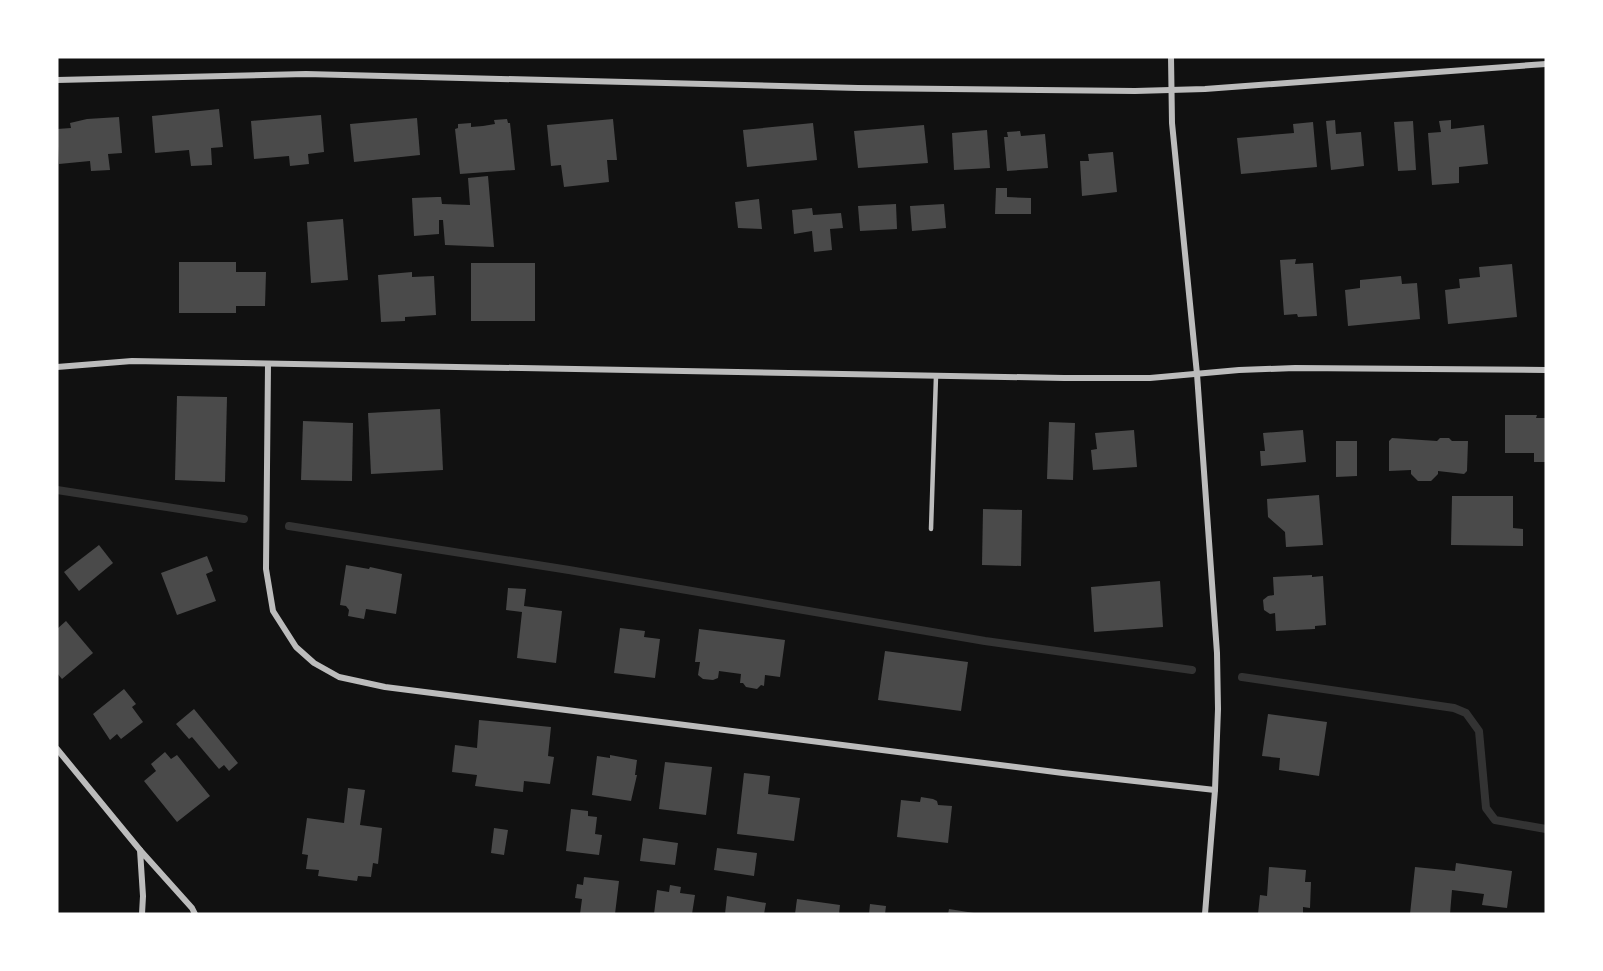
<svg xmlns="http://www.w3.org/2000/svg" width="1603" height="971" viewBox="0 0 1603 971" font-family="Overpass,sans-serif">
<rect width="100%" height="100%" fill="#111"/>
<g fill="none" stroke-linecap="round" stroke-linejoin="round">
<g stroke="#333" stroke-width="8">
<path d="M57,490L244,519"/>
<path d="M289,526L569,570L985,641L1192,670"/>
<path d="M1242,677L1454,708L1466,713L1479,731L1486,808L1495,820L1546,829"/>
</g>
</g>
<g fill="#4a4a4a">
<path d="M219,109L223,147L211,148L212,165L191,166L189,150L155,153L152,116Z"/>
<path d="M321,115L324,152L308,154L309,164L290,166L289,156L254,159L251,121Z"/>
<path d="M119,117L122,153L108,154L110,170L91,171L90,161L59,164L57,129L71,128L70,123L87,119Z"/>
<path d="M417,118L420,155L354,162L350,124Z"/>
<path d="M507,119L508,123H510L515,170L460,174L455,129L458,128V124L471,123V127L483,126L495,124L494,120Z"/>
<path d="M613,119L617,160H607L609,182L564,187L561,165L551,166L547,125Z"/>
<path d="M1335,120L1336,134L1361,132L1364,166L1331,170L1326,121Z"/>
<path d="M1451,120V129L1484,125L1488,164L1459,167V183L1432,185L1428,133L1441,132L1439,121Z"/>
<path d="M1413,121L1416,170L1398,171L1394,122Z"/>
<path d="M1313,122L1317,167L1241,174L1237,138L1294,133L1293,124Z"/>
<path d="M813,123L817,160L747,167L743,130Z"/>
<path d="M924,125L928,163L858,168L854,131Z"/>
<path d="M987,130L990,168L954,170L952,133Z"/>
<path d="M1020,131L1021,136L1045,134L1048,168L1007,171L1004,137H1008L1007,132Z"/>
<path d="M1113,152L1117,192L1082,196L1080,161H1089L1088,154Z"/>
<path d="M488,176L494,247L445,245L443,220H439V234L414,236L412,198L437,197H441L442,204L470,205L468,178Z"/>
<path d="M996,188H1007V197L1031,198V214H995Z"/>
<path d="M759,199L762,229L738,228L735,202Z"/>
<path d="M896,204L897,229L860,231L858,206Z"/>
<path d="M944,204L946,228L912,231L910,206Z"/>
<path d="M812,208L813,215L841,213L843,228L830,229L832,250L814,252L812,231L794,234L792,210Z"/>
<path d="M343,219L348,280L311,283L307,222Z"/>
<path d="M1296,259L1295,264L1313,263L1317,316L1298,317L1297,314L1284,315L1280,260Z"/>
<path d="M179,262H236V272H266L265,306H236V313H179Z"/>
<rect x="471" y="263" width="64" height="58"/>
<path d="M1512,264L1517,317L1448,324L1445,290L1460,288L1459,279L1480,277L1479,267Z"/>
<path d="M412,272V277L434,276L436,315L405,317V321L381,322L378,275Z"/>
<path d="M1401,276L1402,284L1417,283L1420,319L1348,326L1345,290L1360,288V280Z"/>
<path d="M177,396L227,397L225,482L175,480Z"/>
<path d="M440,409L443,470L371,474L368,413Z"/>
<path d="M1505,415H1537L1536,418H1546V462H1534V453H1505Z"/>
<path d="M303,421L353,423L352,481L301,480Z"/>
<path d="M1049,422L1075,423L1073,480L1047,479Z"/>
<path d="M1134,430L1137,467L1093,470L1091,450L1097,449L1095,433Z"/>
<path d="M1303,430L1306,462L1261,466L1260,451H1265L1263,433Z"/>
<path d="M1392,438L1437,441L1440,438H1449L1452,441H1468L1467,471L1464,474L1438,471V474L1431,481H1418L1411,474V470L1389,471V441Z"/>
<path d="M1336,441H1357V476L1336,477Z"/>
<path d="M1319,495L1323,545L1286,547L1285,532L1268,517L1267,499Z"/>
<path d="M1452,496H1513V528L1523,529V546L1451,545Z"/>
<path d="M983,509L1022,510L1021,566L982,565Z"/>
<path d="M99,545L113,563L79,591L64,572Z"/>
<path d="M207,556L213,571L206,574L216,601L177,615L161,573Z"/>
<path d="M346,565L369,569L370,567L402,574L396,614L366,609L364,619L348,616L349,610L346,606L340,605Z"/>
<path d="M1312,575V577L1323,576L1326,625L1315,626V629L1276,631L1275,613L1270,614L1264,610L1263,600L1268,596L1274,595L1273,577Z"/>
<path d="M1160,581L1163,627L1094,632L1091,587Z"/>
<path d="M508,588L526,589L524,606L562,611L556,663L517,658L522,612L506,610Z"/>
<path d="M66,621L93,653L62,679L57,673V629Z"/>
<path d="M620,628L645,631L644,637L660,639L655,678L614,673Z"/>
<path d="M699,629L785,640L780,677L765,675L764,686L761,685L757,689L746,687L743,683H740L741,674L719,671L718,678L713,680L703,679L698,675L700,662H695Z"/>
<path d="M885,651L968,662L961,711L878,700Z"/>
<path d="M124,689L136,704L132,707L143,722L121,739L117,734L110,740L93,714Z"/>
<path d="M194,709L238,763L229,771L224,765L219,769L192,737L189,739L176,724Z"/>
<path d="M1268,714L1327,722L1319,776L1279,770L1280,758L1262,756Z"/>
<path d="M479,720L551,727L548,756L554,757L550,784L524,781L523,792L475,786L477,775L452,772L455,745L477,748Z"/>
<path d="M165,752L171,759L177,755L210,796L177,822L144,781L156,771L151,764Z"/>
<path d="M610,755L637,760L635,775H637L631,801L592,795L597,756L610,758Z"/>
<path d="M665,762L712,767L706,815L659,809Z"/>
<path d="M744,773L770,776L768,794L800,798L794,841L737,834Z"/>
<path d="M348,788L365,790L360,825L382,828L378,864L373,863L371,877L358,876L357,881L318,876L319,870L306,869L308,855L302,854L307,818L344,823Z"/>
<path d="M921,797L933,799L937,801L938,805L952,806L948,843L897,837L901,800L920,802Z"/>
<path d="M571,809L588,811V816L597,817L595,834L602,835L599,855L566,851Z"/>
<path d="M494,828L508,830L504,855L491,853Z"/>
<path d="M643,838L678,843L675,865L640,861Z"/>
<path d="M717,848L757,853L754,876L714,870Z"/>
<path d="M1456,863L1512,871L1507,908L1482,905L1484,894L1452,890L1450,914H1410L1415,867L1455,871Z"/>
<path d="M1269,867L1306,870L1305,882H1311L1310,908L1303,907V914H1258L1260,895L1267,896Z"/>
<path d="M584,877L619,881L615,914H580L582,899L575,898L577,884L583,885Z"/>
<path d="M670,885L681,887L680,893L695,895L692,914H654L657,890L669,892Z"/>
<path d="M727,896L766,903L764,914H725Z"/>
<path d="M797,899L840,905L839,914H795Z"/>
<path d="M870,904L886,906L885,914H869Z"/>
<path d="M949,909L974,913V914H948Z"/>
</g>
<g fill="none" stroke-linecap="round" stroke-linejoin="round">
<path stroke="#bcbcbc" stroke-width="4.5" d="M931,529L936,376"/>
<g stroke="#bcbcbc" stroke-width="6">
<path d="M1171,57L1172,123L1197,374L1217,653L1218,709L1215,790L1205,914"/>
<path d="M57,80L306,74L858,88L1135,91L1205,89L1546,64"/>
<path d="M268,365L266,569L273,611L296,647L314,663L339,677L385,687L1063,773L1215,790"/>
<path d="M57,367L132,361L1064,378H1150L1239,370L1295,368L1546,370"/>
<path d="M57,749L140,850"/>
<path d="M142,914L143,896L140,850L192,908L195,914"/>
</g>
</g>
<rect width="1603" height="971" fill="none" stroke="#ffffff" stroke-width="117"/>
</svg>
